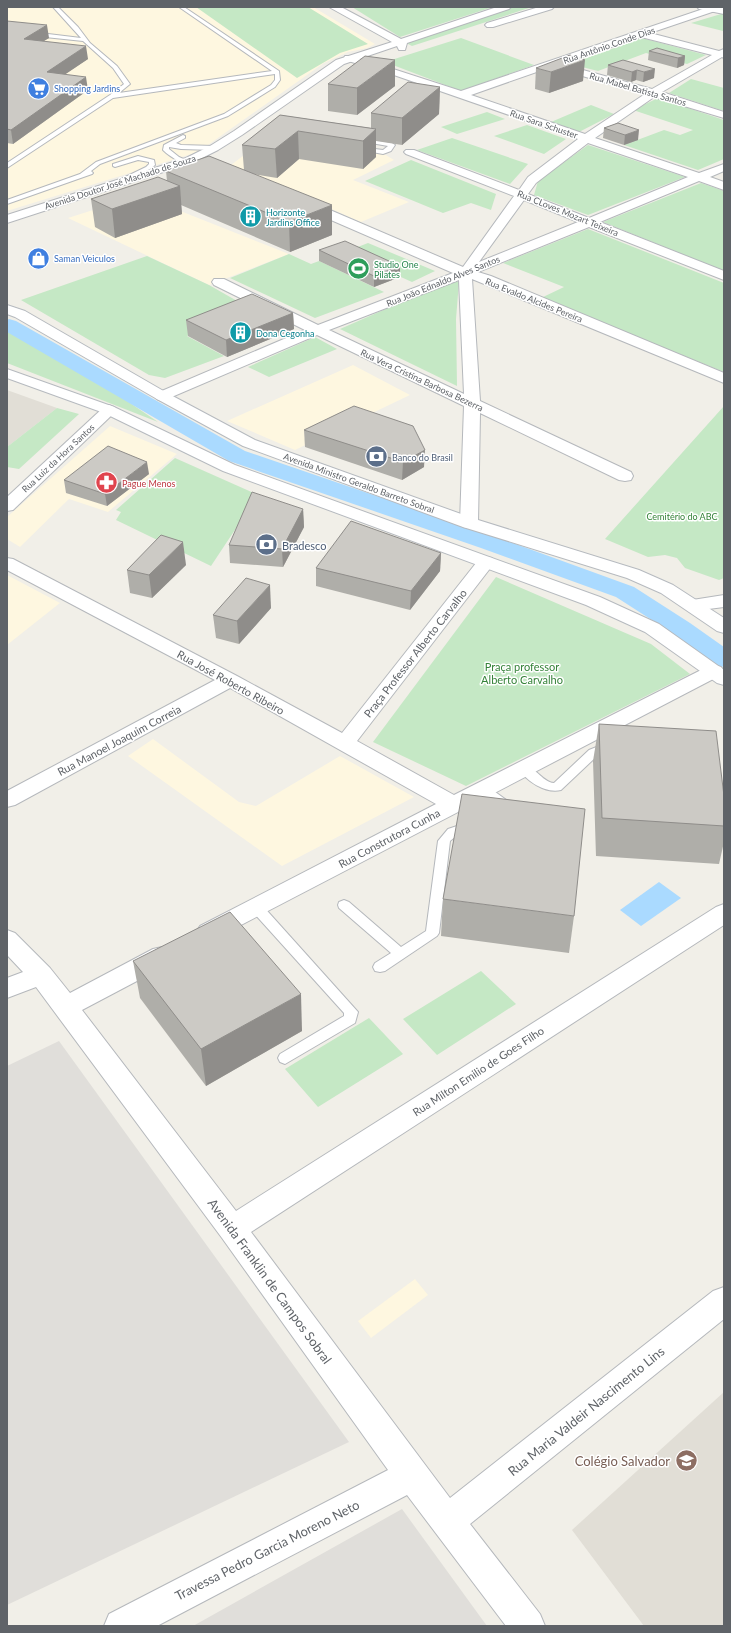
<svg xmlns="http://www.w3.org/2000/svg" width="731" height="1633" viewBox="0 0 731 1633" font-family="Lato,sans-serif">
<rect width="100%" height="100%" fill="#f1efe8"/>
<g fill="#fef7e0">
<path d="M7,7H313L375,44L367,48L348,52L324,63L198,152L7,211Z"/>
<path d="M269,136L384,154L394,160L353,180L409,202L361,222L231,165Z"/>
<path d="M140,195L289,254L209,285L68,218Z"/>
<path d="M353,365L410,395L295,450L227,421Z"/>
<path d="M110,426L177,454L108,512L69,499L20,547L7,539V517Z"/>
<path d="M7,575L60,603L7,645Z"/>
<path d="M153,739L239,802L256,806L340,756L414,797L282,866L128,756Z"/>
<path d="M415,1279L428,1295L371,1338L358,1321Z"/>
</g>
<g fill="#e0deda">
<path d="M59,1041L349,1442L7,1605V1066Z"/>
<path d="M402,1509L487,1626H193Z"/>
</g>
<g fill="#e1ded6">
<path d="M7,390L57,408L7,447Z"/>
<path d="M724,1392V1626H644L572,1530Z"/>
</g>
<g fill="#c5e8c5">
<path d="M196,7H308L368,44L340,53L297,78Z"/>
<path d="M352,7H493L400,37Z"/>
<path d="M514,7H532L412,46L404,42Z"/>
<path d="M721,14H724L723,31L691,23Z"/>
<path d="M461,38L534,65L461,91L385,62Z"/>
<path d="M642,38L706,55L687,64L646,53L598,71L570,64Z"/>
<path d="M691,79L724,88V111L669,93Z"/>
<path d="M658,98L724,120V159L698,170L624,145L664,130L680,135L693,130L633,110Z"/>
<path d="M591,105L614,114L579,132L551,122Z"/>
<path d="M487,112L505,119L457,134L441,127Z"/>
<path d="M527,125L566,139L544,154L494,136Z"/>
<path d="M452,138L528,164L510,184L417,150Z"/>
<path d="M588,145L685,177L588,215L534,195L538,181Z"/>
<path d="M411,160L496,194L491,210L471,203L443,213L365,181Z"/>
<path d="M701,183L724,191V271L603,222Z"/>
<path d="M588,229L724,283V372L541,298L564,287L503,263Z"/>
<path d="M368,243L435,271L412,282L345,252Z"/>
<path d="M289,254L311,264L319,261L384,292L315,318L230,278Z"/>
<path d="M147,256L209,285L253,310L187,336L224,356L165,378L149,375L21,300Z"/>
<path d="M452,280L459,282L456,319L457,386L340,329Z"/>
<path d="M7,331L89,375L158,422L7,363Z"/>
<path d="M315,337L337,349L269,377L248,367Z"/>
<path d="M724,406V578L719,580L685,568L677,558L665,555L648,557L605,539Z"/>
<path d="M57,408L79,414L19,469L7,467V447Z"/>
<path d="M175,458L258,495L211,566L116,520L121,512L116,510Z"/>
<path d="M496,577L651,644L690,674L466,786L373,742Z"/>
<path d="M481,971L516,1004L437,1055L403,1019Z"/>
<path d="M369,1018L403,1054L318,1107L285,1069Z"/>
</g>
<path fill="#aadaff" d="M659,882L681,898L641,926L620,910Z"/>
<g fill="none" stroke-linecap="round" stroke-linejoin="round">
<path fill="#aadaff" fill-rule="evenodd" d="M9,319L16,321L245,451L499,538L634,587L690,623L724,647V667L715,665L672,633L616,597L481,548L229,461L7,332V320Z"/>
<defs>
<g id="service">
<path d="M53,7H58L78,27L90,43L117,66L130,84L119,93L272,71L179,7H184L279,71L280,80L275,87L228,116L100,164L91,171L93,173L92,174L7,204V200L80,174L96,162L224,114L271,85L275,80V74L113,98L7,168V163L110,95L124,84L113,68L83,41L7,33V29L81,38Z"/>
<path d="M183,135L185,136V138L176,143L181,145L214,146L217,148L214,150L181,149L169,147V149L179,157L197,165C190,170 169,156 163,150L164,145Z"/>
<path d="M362,138L392,143L395,145L391,151L383,154L361,150L358,148L359,147L383,150L388,146L360,141L359,140Z"/>
<path d="M138,156L154,160L155,165L150,169L119,184H115V182L146,167L149,164V162L138,160L115,167L113,166V164Z"/>
<path d="M609,745L613,746L615,749L613,752L597,756L561,790C546,794 526,781 518,768L520,765C533,762 541,782 554,783L589,750L599,746Z"/>
<path d="M483,785L487,786L513,805L515,808L513,811L509,812L505,811L479,792L477,789L479,786Z"/>
<path d="M472,821L476,822L478,825L476,828L460,833L450,841L439,933L437,936L385,971L380,972L375,971L373,967L375,963L391,953L339,908L338,905L339,902L344,900L349,902L401,947L426,931L438,841L448,829Z"/>
<path d="M256,902L261,904L358,1012L355,1023L285,1064L280,1062L278,1058L280,1054L344,1016V1013L251,910L250,907L251,904Z"/>
</g>
<g id="minor">
<path d="M709,7H715L717,9L715,11L650,33L719,51L724,49V58L722,57L662,92L724,112V118L654,97L595,138L699,173L724,164V171L710,177L724,182V190L699,181L600,222L724,271V280L589,227L478,272L491,276L724,373V383L472,279L480,401L631,472L633,476L631,480L625,481L619,480L480,413L478,523L475,527L469,528L463,527L460,523L464,406L317,335L167,399L162,401L157,399L154,396L157,393L305,330L214,285L212,282L214,279H224L318,325L453,273L301,207L299,204L301,201H309L463,267L514,196L406,154L404,152L406,150H414L519,190L528,177L578,139L391,74L345,60L344,58L345,56H353L461,91ZM641,37L712,55L652,89L561,64ZM551,67L645,94L585,134L471,95ZM588,143L688,177L589,218L528,194L536,183ZM524,200L578,222L479,262ZM459,280L464,394L329,330Z"/>
<path d="M109,405L114,407L117,410L114,413L13,510L7,511V497L104,407Z"/>
<path d="M486,557L492,558L495,562L357,741L454,795L707,667L714,665L721,667L724,671L721,675L216,938L208,941L200,938L196,932L200,926L436,804L230,688L15,805L7,807V791L215,680L7,570V558L13,559L237,676L342,733L480,558Z"/>
<path d="M724,904V925L251,1232L450,1498L713,1291L724,1287V1319L470,1524L540,1614L545,1626H506L407,1495L157,1626H104L109,1614L388,1470L222,1238L36,987L7,998V978L23,972L7,955V930L15,933L50,968L70,993L153,949L162,947L171,949L174,956L171,963L82,1010L236,1211L716,907Z"/>
</g>
<g id="tertiary">
<path d="M329,7H341L401,39L497,7H511L509,9L407,43L405,50H399L397,46L344,64L242,135L218,150L194,162L7,223V215L186,158L210,146L234,131L336,60L392,42Z"/>
<path d="M539,7H554L552,9L493,27H487L485,25L487,23Z"/>
<path d="M697,7L724,8V14L699,9Z"/>
<path d="M724,595V607L693,611L686,609L684,605L686,601Z"/>
</g>
<g id="secondary">
<path d="M7,305L25,311L167,393L255,440L475,519L639,570L673,585L724,618V633L717,631L661,593L627,578L463,527L243,446L157,399L15,317L7,314Z"/>
<path d="M7,369L114,407L235,465L600,597L659,624L724,670V685L717,683L645,632L586,605L223,471L104,413L7,378Z"/>
</g>
</defs>
<use href="#service" stroke="#b5b8bc" stroke-width="2"/>
<use href="#minor" stroke="#b5b8bc" stroke-width="2"/>
<use href="#tertiary" stroke="#b5b8bc" stroke-width="2"/>
<use href="#secondary" stroke="#b6babf" stroke-width="2"/>
<use href="#service" fill="#fff" fill-rule="evenodd"/>
<use href="#minor" fill="#fff" fill-rule="evenodd"/>
<use href="#tertiary" fill="#fff" fill-rule="evenodd"/>
<use href="#secondary" fill="#fff" fill-rule="evenodd"/>
</g>
<g fill="#afaea9">
<path d="M7,21L49,38L43,41L88,59L65,74L88,90L13,144L7,143Z"/>
<path d="M649,51L685,56L684,65L677,68L648,60Z"/>
<path d="M623,60L654,78L643,82L636,80L631,82L607,75L608,65Z"/>
<path d="M536,68L583,81L549,93L535,89Z"/>
<path d="M328,84L395,86L357,115L328,111Z"/>
<path d="M440,87L439,114L402,145L376,141V157L363,169L299,159L277,178L253,174L332,235L290,252L181,205L182,214L115,238L95,227L91,199L167,181L166,171L244,170L242,145L280,115L371,128V113Z"/>
<path d="M618,123L638,140L624,145L603,138L604,128Z"/>
<path d="M319,250L400,266V277L374,287L319,261Z"/>
<path d="M293,313L294,329L227,357L188,336L186,320Z"/>
<path d="M304,430L424,467L402,480L305,447Z"/>
<path d="M149,474L107,506L66,493L64,480Z"/>
<path d="M303,509L304,527L283,567L230,563L229,545Z"/>
<path d="M441,553L440,571L410,610L316,586V568Z"/>
<path d="M186,565L152,598L130,593L127,570Z"/>
<path d="M271,608L239,644L216,638L213,615Z"/>
<path d="M599,724L724,826V842L719,864L596,856L593,761Z"/>
<path d="M443,899L574,916L569,953L441,936Z"/>
<path d="M133,961L302,1031L206,1086L140,998Z"/>
</g>
<g fill="#8f8d8a">
<path d="M47,25L49,38L26,52L24,39Z"/>
<path d="M86,46L88,59L48,86L47,72Z"/>
<path d="M685,56L684,65L677,68L678,58Z"/>
<path d="M395,60V86L357,115V88Z"/>
<path d="M585,60L583,81L549,93L551,72Z"/>
<path d="M655,69L654,78L643,82L644,72Z"/>
<path d="M637,70L636,80L631,82L632,72Z"/>
<path d="M86,77L88,90L13,144L11,130Z"/>
<path d="M440,87L439,114L402,145V118Z"/>
<path d="M376,129V157L363,169V141Z"/>
<path d="M639,130L638,140L624,145L625,135Z"/>
<path d="M298,131L299,159L277,178L275,149Z"/>
<path d="M180,186L182,214L115,238L112,209Z"/>
<path d="M332,205V235L290,252L289,222Z"/>
<path d="M400,266V277L374,287V276Z"/>
<path d="M293,313L294,329L227,357L226,340Z"/>
<path d="M425,450L424,467L402,480L403,462Z"/>
<path d="M147,462L149,474L107,506L105,494Z"/>
<path d="M303,509L304,527L283,567L282,549Z"/>
<path d="M183,542L186,565L152,598L149,575Z"/>
<path d="M441,553L440,571L410,610L411,591Z"/>
<path d="M270,585L271,608L239,644L237,621Z"/>
<path d="M301,994L302,1031L206,1086L201,1049Z"/>
</g>
<g fill="#cccac5" stroke="#8f8d8a">
<path d="M7,21L47,25L24,39L86,46L47,72L86,77L11,130L7,129Z"/>
<path d="M657,48L685,56L678,58L649,51Z"/>
<path d="M570,55L585,60L551,72L536,68Z"/>
<path d="M365,56L395,60L357,88L328,84Z"/>
<path d="M623,60L655,69L644,72L637,70L632,72L608,65Z"/>
<path d="M408,82L440,87L402,118L371,113Z"/>
<path d="M280,115L376,129L363,141L298,131L275,149L242,145Z"/>
<path d="M618,123L639,130L625,135L604,128Z"/>
<path d="M209,156L332,205L289,222L166,171Z"/>
<path d="M158,177L180,186L112,209L91,199Z"/>
<path d="M345,241L400,266L374,276L319,250Z"/>
<path d="M252,294L293,313L226,340L186,320Z"/>
<path d="M354,406L413,426L425,450L403,462L304,430Z"/>
<path d="M108,446L147,462L105,494L64,480Z"/>
<path d="M252,492L303,509L282,549L229,545Z"/>
<path d="M351,521L441,553L411,591L316,568Z"/>
<path d="M161,535L183,542L149,575L127,570Z"/>
<path d="M246,578L270,585L237,621L213,615Z"/>
<path d="M599,724L716,731L724,796V826L602,818Z"/>
<path d="M462,794L585,809L574,916L443,899Z"/>
<path d="M230,912L301,994L201,1049L133,961Z"/>
</g>
<defs>
<symbol id="supermarket-disc" viewBox="-11 -11 22 22"><circle r="9.5" fill="#3f7fe0" stroke="#fff"/><path d="M-6-5.5h2.5l.6 2H6L4.5 2H-2.5L-4.4-4H-6ZM-1.5 3.2a1.3 1.3 0 1 0 .1 0ZM3 3.2a1.3 1.3 0 1 0 .1 0Z" fill="#fff"/></symbol>
<symbol id="building-disc" viewBox="-11 -11 22 22"><circle r="9.5" fill="#0f9aa8" stroke="#fff"/><path d="M-4-6H4V6H1V3H-1V6H-4ZM-2.5-4.3h1.7v1.8h-1.7ZM.8-4.3h1.7v1.8H.8ZM-2.5-1h1.7V.8h-1.7ZM.8-1h1.7V.8H.8Z" fill="#fff"/></symbol>
<symbol id="shop-disc" viewBox="-11 -11 22 22"><circle r="9.5" fill="#3f7fe0" stroke="#fff"/><path d="M-5-2.5h2.3a2.7 3.5 0 0 1 5.4 0H5L5.5 6h-11ZM-1.5-2.5h3a1.5 2.3 0 0 0-3 0Z" fill="#fff"/></symbol>
<symbol id="stadium-disc" viewBox="-11 -11 22 22"><circle r="9.5" fill="#2e9e5b" stroke="#fff"/><path d="M0-5a6.5 5 0 1 0 0 10a6.5 5 0 1 0 0-10ZM-3.5-1.8h7v3.6h-7Z" fill="#fff"/></symbol>
<symbol id="bank-disc" viewBox="-11 -11 22 22"><circle r="9.5" fill="#5c6f8a" stroke="#fff"/><path d="M-6-4H6V4H-6ZM0-2.3a2.3 2.3 0 1 0 0 4.6a2.3 2.3 0 1 0 0-4.6Z" fill="#fff"/></symbol>
<symbol id="pharmacy-disc" viewBox="-11 -11 22 22"><circle r="9.5" fill="#e0444e" stroke="#fff"/><path d="M-2-6h4v4h4v4h-4v4h-4v-4h-4v-4h4Z" fill="#fff"/></symbol>
<symbol id="school-disc" viewBox="-11 -11 22 22"><circle r="9.5" fill="#8d6e63" stroke="#fff"/><path d="M0-5L7-2L0 1L-7-2ZM-4 1L0 2.5L4 1V4Q0 6-4 4Z" fill="#fff"/></symbol>
</defs>
<g fill-rule="evenodd">
<use href="#supermarket-disc" x="26" y="76" width="25" height="25"/>
<use href="#building-disc" x="238" y="204" width="25" height="25"/>
<use href="#shop-disc" x="26" y="246" width="25" height="25"/>
<use href="#stadium-disc" x="346" y="256" width="25" height="25"/>
<use href="#building-disc" x="228" y="320" width="25" height="25"/>
<use href="#bank-disc" x="364" y="444" width="25" height="25"/>
<use href="#pharmacy-disc" x="94" y="470" width="25" height="25"/>
<use href="#bank-disc" x="254" y="532" width="25" height="25"/>
<use href="#school-disc" x="674" y="1448" width="25" height="25"/>
</g>
<g text-anchor="middle" dominant-baseline="central" stroke-width="3" stroke-linejoin="round" paint-order="stroke">
<g font-size="9" fill="#5f6368" stroke="#fff">
<text transform="translate(609 45) rotate(-19)">Rua Antônio Conde Dias</text>
<text transform="translate(638 89) rotate(16)">Rua Mabel Batista Santos</text>
<text transform="translate(544 124) rotate(19)">Rua Sara Schuster</text>
<text transform="translate(120 182) rotate(-18)">Avenida Doutor José Machado de Souza</text>
<text transform="translate(568 213) rotate(22)">Rua CLoves Mozart Teixeira</text>
<text transform="translate(443 281) rotate(-22)">Rua João Ednaldo Alves Santos</text>
<text transform="translate(534 300) rotate(22)">Rua Evaldo Alcides Pereira</text>
<text transform="translate(422 380) rotate(25)">Rua Vera Cristina Barbosa Bezerra</text>
<text transform="translate(58 458) rotate(-43)">Rua Luiz da Hora Santos</text>
<text transform="translate(359 483) rotate(20)">Avenida Ministro Geraldo Barreto Sobral</text>
</g>
<g font-size="9" fill="#366cbe" stroke="#fff" text-anchor="start">
<text x="54" y="88">Shopping Jardins</text>
<text x="54" y="258">Saman Veiculos</text>
</g>
<g font-size="9" fill="#0d838f" stroke="#fff" text-anchor="start">
<text x="266" y="212">Horizonte<tspan x="266" dy="10">Jardins Office</tspan></text>
<text x="256" y="333">Dona Cegonha</text>
</g>
<g font-size="9" fill="#27864d" stroke="#fff" text-anchor="start">
<text x="374" y="264">Studio One<tspan x="374" dy="10">Pilates</tspan></text>
</g>
<g font-size="9" fill="#4e5e75" stroke="#fff" text-anchor="start">
<text x="392" y="457">Banco do Brasil</text>
</g>
<g font-size="9" fill="#be3a42" stroke="#fff" text-anchor="start">
<text x="122" y="483">Pague Menos</text>
</g>
<g font-size="9" fill="#348238" stroke="#fff">
<text x="682" y="516">Cemitério do ABC</text>
</g>
<g font-size="11" fill="#4e5e75" stroke="#fff" text-anchor="start">
<text x="282" y="545">Bradesco</text>
</g>
<g font-size="11" fill="#5f6368" stroke="#fff">
<text transform="translate(415 653) rotate(-52)">Praça Professor Alberto Carvalho</text>
<text transform="translate(231 682) rotate(29)">Rua José Roberto Ribeiro</text>
<text transform="translate(119 740) rotate(-28)">Rua Manoel Joaquim Correia</text>
<text transform="translate(389 838) rotate(-28)">Rua Construtora Cunha</text>
<text transform="translate(478 1071) rotate(-33)">Rua Milton Emilio de Goes Filho</text>
</g>
<g font-size="11" fill="#348238" stroke="#fff">
<text x="522" y="666">Praça professor<tspan x="522" dy="13">Alberto Carvalho</tspan></text>
</g>
<g font-size="13" fill="#5f6368" stroke="#fff">
<text transform="translate(270 1281) rotate(54)">Avenida Franklin de Campos Sobral</text>
<text transform="translate(586 1411) rotate(-39)">Rua Maria Valdeir Nascimento Lins</text>
<text transform="translate(267 1550) rotate(-27)">Travessa Pedro Garcia Moreno Neto</text>
</g>
<g font-size="13" fill="#785e54" stroke="#fff" text-anchor="end">
<text x="670" y="1461">Colégio Salvador</text>
</g>
</g>
<rect width="731" height="1633" fill="none" stroke="#5f6368" stroke-width="16"/>
</svg>
